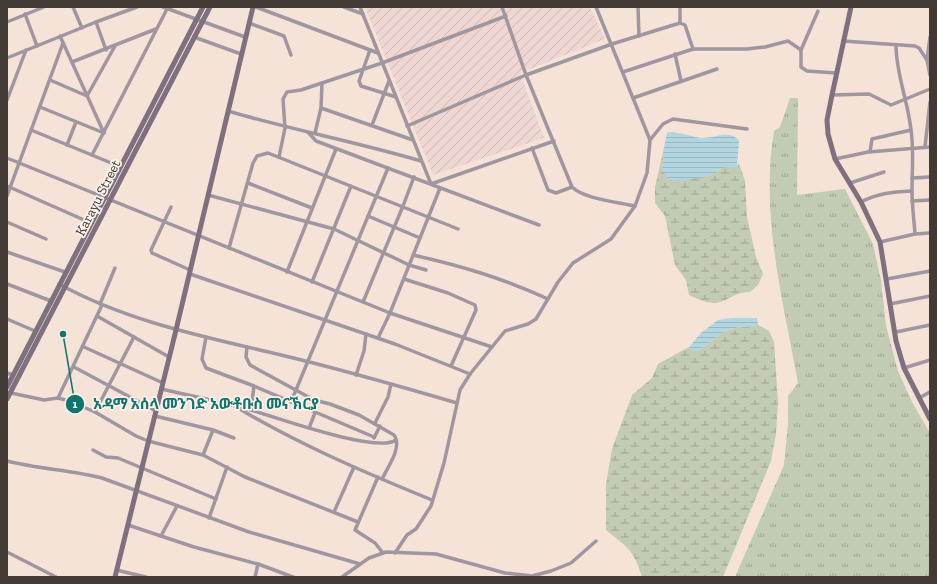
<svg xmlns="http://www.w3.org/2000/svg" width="937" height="584" viewBox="0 0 937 584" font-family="'Zilla Slab','Noto Sans Ethiopic',serif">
<defs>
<pattern id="industrial-furrows" width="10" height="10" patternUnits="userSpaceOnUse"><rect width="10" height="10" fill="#f0d6d2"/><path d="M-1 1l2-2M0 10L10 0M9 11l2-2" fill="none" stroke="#cfb8b5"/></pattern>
<pattern id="grass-tufts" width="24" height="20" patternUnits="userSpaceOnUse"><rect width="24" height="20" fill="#c2cbb4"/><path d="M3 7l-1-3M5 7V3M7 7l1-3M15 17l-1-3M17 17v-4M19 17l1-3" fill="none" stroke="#9fa693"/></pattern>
<pattern id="wetland-marsh" width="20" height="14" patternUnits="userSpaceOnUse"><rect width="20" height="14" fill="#c2cbb4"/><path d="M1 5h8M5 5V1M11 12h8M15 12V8" fill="none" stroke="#9fa693"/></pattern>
<pattern id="water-rules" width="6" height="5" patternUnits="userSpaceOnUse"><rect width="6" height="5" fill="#b2d6e0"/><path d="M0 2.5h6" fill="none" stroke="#9ab8c1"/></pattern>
</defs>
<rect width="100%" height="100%" fill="#f5e3d8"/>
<path fill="url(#industrial-furrows)" d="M365,7H590L605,39L520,73L544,138L433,175Z"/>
<path fill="url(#grass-tufts)" d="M790,98H798L797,195L845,189L873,244L881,280L886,326L898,371L913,404L930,433V577H735L784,465L788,425V396L798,383C783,300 760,215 774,131L780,127Z"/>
<g fill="url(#wetland-marsh)">
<path d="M663,152L664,156L662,169L715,174L721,168L737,167L739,163L745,181L747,217L756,257L763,274L758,285L750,292C737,292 735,296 723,301C712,306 699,300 689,295L686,280L675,265L665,216L655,203V187Z"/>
<path d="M758,325L769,331L774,342L778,402L776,434L771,461L723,577H642C634,550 627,547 606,530V484L612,449L632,395L652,378L658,364L689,347L694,351H698L722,333L734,328Z"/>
</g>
<g fill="url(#water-rules)">
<path d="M667,133C680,131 690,137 702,138C714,139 727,129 739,140L737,167L721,168L715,174L707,177L673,181L667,178L662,169L664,156L663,152Z"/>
<path d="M731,318H757L758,325L734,328L722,333L698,351H694L689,347L701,333L718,320Z"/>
</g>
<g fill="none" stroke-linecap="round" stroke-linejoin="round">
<g stroke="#a096a0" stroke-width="3.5">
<path d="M73,7L82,28"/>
<path d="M163,7L245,37"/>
<path d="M256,7L378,53"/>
<path d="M344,7L363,14"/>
<path d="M360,7L431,184L554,141"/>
<path d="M502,7L526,75L572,187C584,199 618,202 635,206"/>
<path d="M638,7L639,36"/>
<path d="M818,11L801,50V67L807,71L836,73"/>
<path d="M25,14L37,46"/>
<path d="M7,22L44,7"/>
<path d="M96,22L106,50"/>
<path d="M249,23L284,36L291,55"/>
<path d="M680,23V7"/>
<path d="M60,36L104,133"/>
<path d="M194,37L241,54"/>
<path d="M930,37L927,60L930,75"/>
<path d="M843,41L915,46L919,48L927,60"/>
<path d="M896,45C896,74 908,101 911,130C914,150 912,171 912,191C912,205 914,220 915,234"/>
<path d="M370,50L359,81L361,86L396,97"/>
<path d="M675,54L681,81"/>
<path d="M7,58L96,22L137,7"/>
<path d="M72,62L156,29"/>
<path d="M623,72L693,49H747L765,47L788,41L801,50"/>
<path d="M50,80L87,96L115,46"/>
<path d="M832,95L869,94L891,105L930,89"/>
<path d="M633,98L717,69"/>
<path d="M7,100L26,50"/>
<path d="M40,107L104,133"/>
<path d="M321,108L413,140"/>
<path d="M228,111C292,130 357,142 421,161"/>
<path d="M372,125L389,81"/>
<path d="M407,126L526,75L612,44L680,23L685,25L693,49"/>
<path d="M31,130L121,167"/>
<path d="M308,132L316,141L324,144L539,225"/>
<path d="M315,133L321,108L322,83"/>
<path d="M650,140L663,124L673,119L747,129"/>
<path d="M67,145L76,122"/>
<path d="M925,147L930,102"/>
<path d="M532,148L548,190L556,193L572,187"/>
<path d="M870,152L872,139L911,130"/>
<path d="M92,155L167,9"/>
<path d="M279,157L285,128L283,99L287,92L301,90L382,63L506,16"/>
<path d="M7,158L390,313L492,347"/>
<path d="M835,159L868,152L930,147"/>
<path d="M912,178L930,177"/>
<path d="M248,183L312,208"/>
<path d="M850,183L884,172"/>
<path d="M7,186L91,223"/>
<path d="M208,195L334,229L409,265L426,270"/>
<path d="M7,196L63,43"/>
<path d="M912,201L930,200"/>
<path d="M861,202C878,193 893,192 912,191"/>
<path d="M171,207L151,250L152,253L190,270"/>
<path d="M368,216L420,238"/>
<path d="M7,222L46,239"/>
<path d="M880,242L915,234L930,233"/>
<path d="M229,248L253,163L257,156L268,153L458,229"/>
<path d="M7,252L65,272"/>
<path d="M413,255C462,266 502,278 548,299"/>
<path d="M287,272L336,149"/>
<path d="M190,274L395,344L470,374"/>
<path d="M404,279L448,293L475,305L476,310L451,366"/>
<path d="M887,279L930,271"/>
<path d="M312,282L351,186"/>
<path d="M7,284L51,301"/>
<path d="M59,284C128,322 206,337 281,355C340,369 399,386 457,403"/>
<path d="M363,302L403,206L414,177"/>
<path d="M100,304L115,268"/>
<path d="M890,304L930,296"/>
<path d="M97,316L169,357"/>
<path d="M7,319L35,331"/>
<path d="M896,332L930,325"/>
<path d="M206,337L202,359L206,368L254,386L374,437"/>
<path d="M378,338L390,313L440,188"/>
<path d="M84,347L163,383"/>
<path d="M247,347L246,357L250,365L314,400L330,404L359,415L394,435C403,447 387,468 382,479"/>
<path d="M74,367L156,411"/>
<path d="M904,368L930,360"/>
<path d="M7,373L13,375"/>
<path d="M356,375L364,351L366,334"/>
<path d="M162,389C191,396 222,402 251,410C275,417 378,454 396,440"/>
<path d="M11,393L44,400L58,398L69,401L95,412L136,436L148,441L203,455L245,477L358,522"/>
<path d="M58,398L102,305"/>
<path d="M919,398L930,392"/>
<path d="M291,402L388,168"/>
<path d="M238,408C300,445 366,473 432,500"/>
<path d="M251,410L254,386"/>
<path d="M95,412L134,337"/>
<path d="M155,416L213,430L234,438"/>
<path d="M375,423L388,397L391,384"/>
<path d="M309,428L315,413"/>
<path d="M374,438L380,426"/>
<path d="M93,450L106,457L118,458L216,499"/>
<path d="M203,455L213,430"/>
<path d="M7,461C38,469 71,470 102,478L249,532L360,564"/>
<path d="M378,477L355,530L375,543L383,553"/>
<path d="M334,512L354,467"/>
<path d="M209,518L227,467"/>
<path d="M128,525L194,547L258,564L293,577"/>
<path d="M161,536L177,506"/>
<path d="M7,552L56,577"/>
<path d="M395,553L407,535L416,529L431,506L444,463L460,390L470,374L505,331L528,324L536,319L558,282L573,263L611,239L635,206L647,173L650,140L596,7"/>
<path d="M116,570L146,577"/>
<path d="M255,577L258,564"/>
<path d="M342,577L369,558L386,552L436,554L505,573L532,576L551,571L571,563L596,541"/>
</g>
<g stroke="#7e707e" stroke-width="5">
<path d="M851,7L832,95L827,120L828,134L835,159L861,202L880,242L896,341L904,368L930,419"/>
<path d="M7,387L203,7"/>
<path d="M7,399L210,7"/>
<path d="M115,577L176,330L253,7"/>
</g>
</g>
<g text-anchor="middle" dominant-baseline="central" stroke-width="3.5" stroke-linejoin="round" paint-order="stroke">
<g font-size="14" fill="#413a35" stroke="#fcf2eb">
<text transform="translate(98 198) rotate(-63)">Karayu Street</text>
</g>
</g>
<path fill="none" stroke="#0f766e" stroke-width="1.5" d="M63 334L75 404"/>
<g fill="#0f766e" stroke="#fcf2eb" stroke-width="1.5">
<circle cx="63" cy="334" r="4"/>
<circle cx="75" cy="404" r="10"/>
</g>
<g font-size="12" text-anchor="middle" font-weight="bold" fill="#fff">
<text x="75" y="408">1</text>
</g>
<g font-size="15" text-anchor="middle" font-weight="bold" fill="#0f766e" stroke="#fcf2eb" stroke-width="3.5" stroke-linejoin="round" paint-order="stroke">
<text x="206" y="409">አዳማ አሰላ መንገድ አውቶቡስ መናኽርያ</text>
</g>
<rect width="937" height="584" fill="none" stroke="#413a35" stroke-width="16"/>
</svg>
